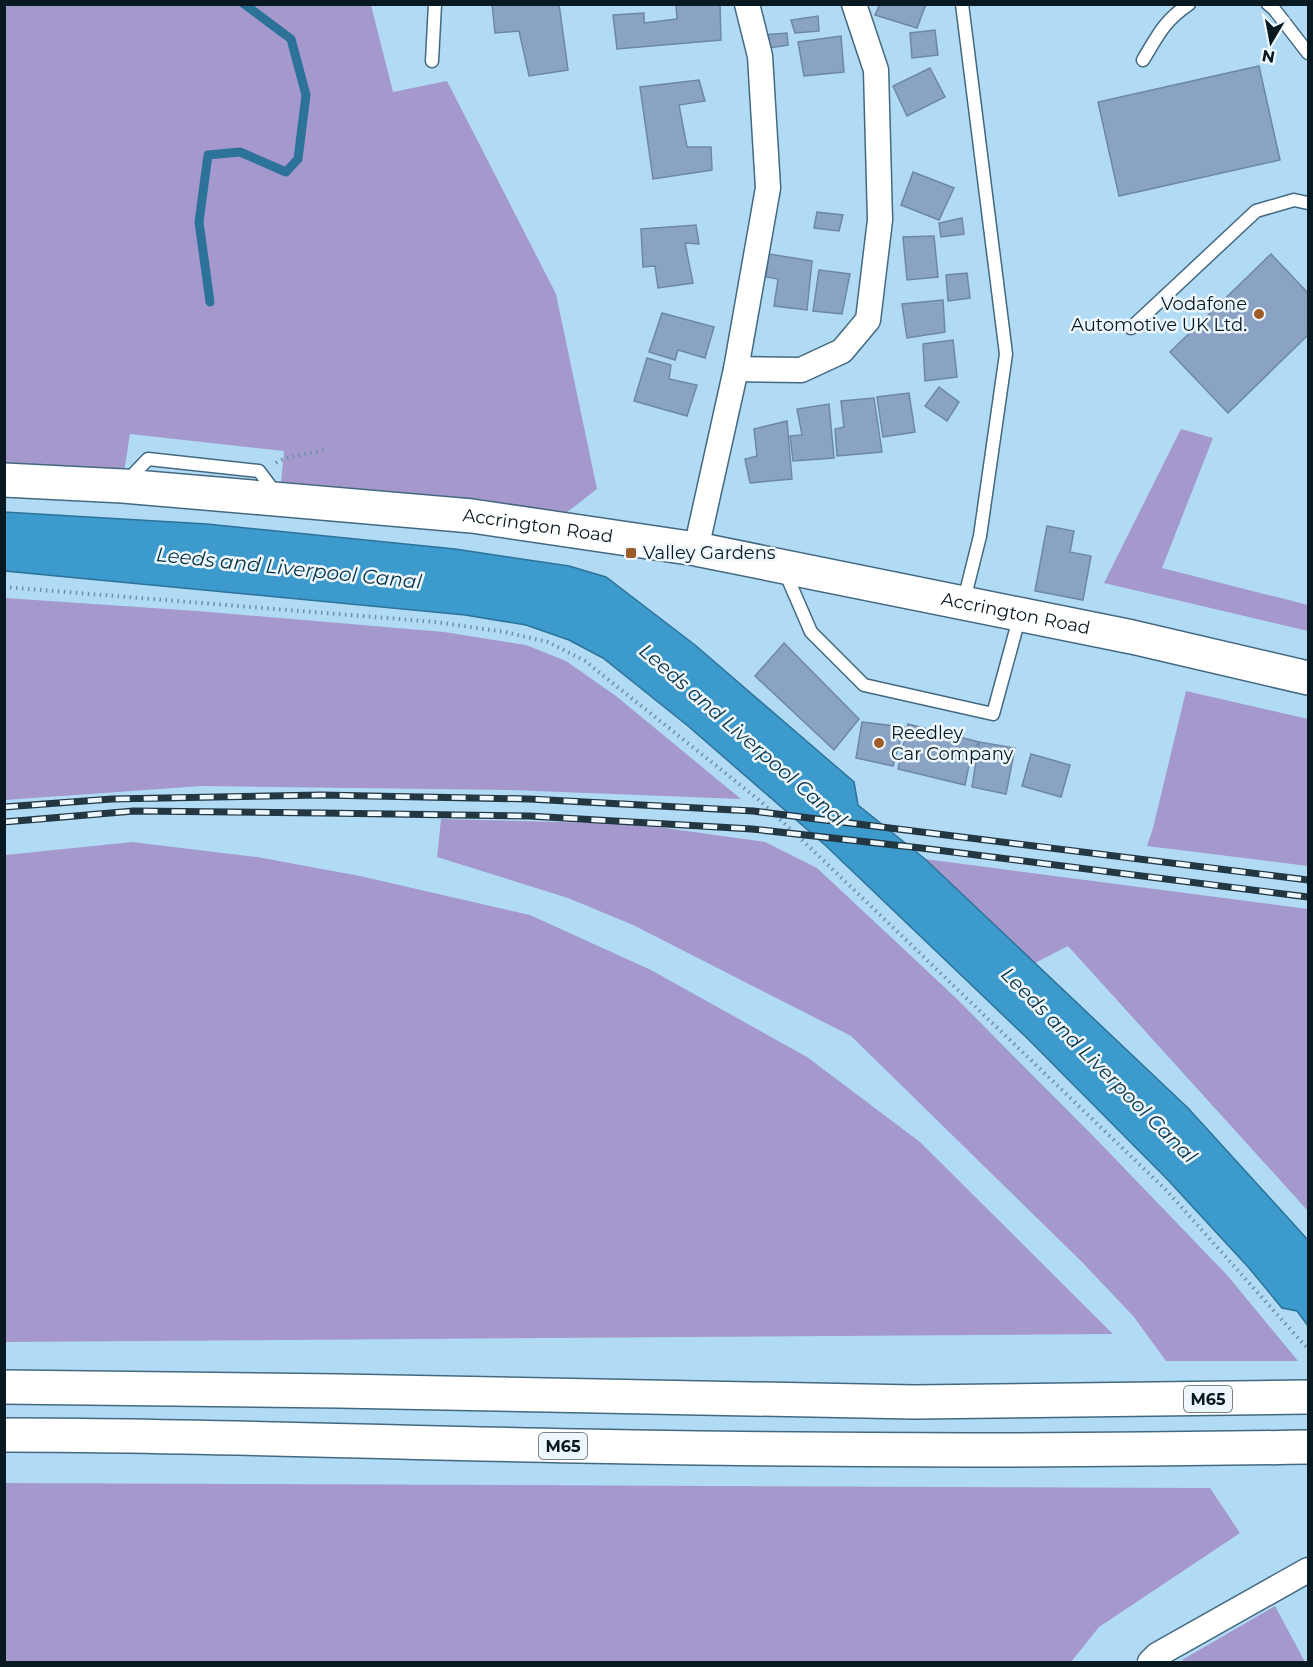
<svg xmlns="http://www.w3.org/2000/svg" width="1313" height="1667" viewBox="0 0 1313 1667" font-family="Montserrat,sans-serif">
<rect width="100%" height="100%" fill="#b1dbf5"/>
<g fill="#a598cd">
<path d="M4,5H371L393,92L447,81L556,294L597,489L566,513L281,484L284,451L130,434L124,472L5,464Z"/>
<path d="M1181,429L1213,438L1162,568L1308,605V631L1104,583Z"/>
<path d="M5,598L197,611L444,632L526,645L566,661L616,696L741,799L510,790L202,786L5,800Z"/>
<path d="M1186,691L1308,719V866L1147,846L1153,828Z"/>
<path d="M441,819L636,824L765,842L817,868L956,998L1099,1142L1227,1275L1298,1361H1166L1134,1317L1082,1262L851,1036L633,925L568,898L437,857Z"/>
<path d="M132,842L257,857L360,876L530,915L651,970L807,1057L920,1142L1113,1334L5,1342V855Z"/>
<path d="M925,859L1308,909V1211L1068,946L1035,963Z"/>
<path d="M5,1483L1210,1488L1240,1533L1099,1627L1071,1662H5Z"/>
<path d="M1275,1606L1305,1662H1184L1182,1660Z"/>
</g>
<path fill="#3c9acc" stroke="#2d7399" stroke-width="1.5" d="M4,512L207,524L455,549L569,566L606,577L695,645L854,782L858,805L925,859L1188,1108L1308,1240V1326L1297,1311L1282,1308L1249,1268L1167,1179L1029,1040L825,845L688,726L603,658L569,640L526,625L465,615L5,571Z"/>
<g fill="none" stroke-linecap="round" stroke-linejoin="round">
<path stroke="#2d7399" stroke-width="9" d="M210,302L199,222L208,155L240,152L286,172L298,159L306,95L291,39L244,4"/>
</g>
<g fill="#8aa3c4" stroke="#6e87a7" stroke-width="1.5">
<path d="M492,4H559L568,70L529,76L519,31L495,33Z"/>
<path d="M676,4H720L721,40L617,49L613,15L644,13V23L677,19Z"/>
<path d="M880,4H926L917,28L875,15Z"/>
<path d="M818,16L819,31L795,33L791,20Z"/>
<path d="M935,30L938,55L912,58L910,33Z"/>
<path d="M787,33L788,45L763,49L762,35Z"/>
<path d="M841,36L844,72L804,76L798,42Z"/>
<path d="M1259,66L1280,160L1119,196L1098,102Z"/>
<path d="M930,68L945,97L907,116L893,86Z"/>
<path d="M699,80L705,101L679,105L687,147H711L712,170L653,179L640,87Z"/>
<path d="M913,172L954,188L939,220L901,205Z"/>
<path d="M817,212L843,215L839,231L814,228Z"/>
<path d="M962,218L964,234L941,237L939,223Z"/>
<path d="M696,225L699,244L685,243L693,283L658,288L655,266L643,267L641,229Z"/>
<path d="M934,236L938,277L907,280L903,237Z"/>
<path d="M769,254L812,261L807,310L774,306L778,279L766,277Z"/>
<path d="M1271,254L1308,293V335L1228,413L1170,352Z"/>
<path d="M819,270L850,274L842,314L813,311Z"/>
<path d="M967,273L970,298L948,301L946,275Z"/>
<path d="M943,300L945,332L907,338L902,304Z"/>
<path d="M662,313L714,327L705,358L678,350L675,360L649,352Z"/>
<path d="M953,340L957,377L925,381L923,344Z"/>
<path d="M647,358L671,365L669,379L697,385L687,416L634,401Z"/>
<path d="M939,387L959,402L947,421L925,406Z"/>
<path d="M909,393L915,432L883,437L877,397Z"/>
<path d="M874,398L882,452L837,456L835,429L844,427L841,401Z"/>
<path d="M829,404L834,458L793,461L790,436L802,435L797,409Z"/>
<path d="M787,421L792,479L750,483L745,459L757,456L754,429Z"/>
<path d="M1047,526L1074,531L1070,552L1091,556L1083,600L1035,591Z"/>
<path d="M784,643L859,719L834,750L755,676Z"/>
<path d="M862,722L904,727L893,766L856,758Z"/>
<path d="M908,724L979,742L971,755L965,785L898,769Z"/>
<path d="M979,742L1015,748L1006,794L972,787Z"/>
<path d="M1031,754L1070,765L1061,797L1022,786Z"/>
</g>
<g fill="none" stroke-linecap="round" stroke-linejoin="round">
<defs>
<g id="lane">
<path d="M962,4L1006,354L980,536L964,600"/>
<path d="M1268,4L1274,9L1308,53"/>
<path d="M1143,60C1158,35 1164,21 1189,4"/>
<path d="M432,61L435,4"/>
<path d="M1131,328L1256,211L1294,200L1308,203"/>
<path d="M127,481L148,459L259,471L277,495"/>
<path d="M785,572L811,632L864,685L993,714L1020,615"/>
</g>
<g id="street">
<path d="M736,369L801,370L842,351L868,320L880,220L876,70L854,4"/>
<path d="M696,549L736,369L768,188L760,56L747,4"/>
<path d="M1150,1662L1157,1655L1308,1570"/>
</g>
<g id="highway">
<path id="s1" d="M4,480L123,486L472,516L696,549L1132,637L1308,678"/>
<path d="M4,1387L339,1391L914,1402L1308,1397"/>
<path d="M4,1435C214,1435 424,1444 634,1447C859,1451 1083,1451 1308,1447"/>
</g>
</defs>
<use href="#lane" stroke="#436980" stroke-width="15"/>
<use href="#street" stroke="#436980" stroke-width="27"/>
<use href="#highway" stroke="#436980" stroke-width="36"/>
<g stroke="#6f8fa2" stroke-width="4" stroke-dasharray="1.5 4.5" stroke-linecap="butt">
<path d="M276,463L283,459L328,449"/>
<path d="M4,587L436,622L505,632L548,642L585,661L759,800L799,837L1167,1191L1308,1349"/>
</g>
<use href="#lane" stroke="#fff" stroke-width="12"/>
<use href="#street" stroke="#fff" stroke-width="24"/>
<use href="#highway" stroke="#fff" stroke-width="33"/>
<defs>
<g id="rail">
<path d="M4,807L112,799L321,795L529,799L753,811L1308,880"/>
<path d="M4,822L134,811L321,813L529,816L752,829L921,848L1308,897"/>
</g>
</defs>
<use href="#rail" stroke="#233742" stroke-width="7"/>
<use href="#rail" stroke="#eef7fc" stroke-width="4.5" stroke-dasharray="14" stroke-linecap="butt"/>
</g>
<g fill="#9e5c29" stroke="#eef7fc" stroke-width="2">
<circle cx="1259" cy="314" r="6"/>
<rect x="625" y="547" width="12" height="12" rx="3"/>
<circle cx="879" cy="743" r="6"/>
</g>
<g text-anchor="middle" dominant-baseline="central" stroke-width="5" stroke-linejoin="round" paint-order="stroke">
<g fill="#eef7fc" stroke="#4e5c63" stroke-width="1.5">
<rect x="1184" y="1386" width="48" height="26" rx="4.5"/>
<rect x="539" y="1433" width="48" height="26" rx="4.5"/>
</g>
<g font-size="16" font-weight="bold" fill="#091922">
<text x="1208" y="1399">M65</text>
<text x="563" y="1446">M65</text>
</g>
<g font-size="18" fill="#091922" stroke="#eef7fc" text-anchor="start">
<text x="1247" y="304" text-anchor="end">Vodafone<tspan x="1247" dy="21">Automotive UK Ltd.</tspan></text>
<text x="643" y="553">Valley Gardens</text>
<text x="891" y="733">Reedley<tspan x="891" dy="21">Car Company</tspan></text>
</g>
<g font-size="18" fill="#091922" stroke="#eef7fc">
<text stroke="none"><textPath href="#s1" startOffset="536">Accrington Road</textPath></text>
<text stroke="none"><textPath href="#s1" startOffset="1022">Accrington Road</textPath></text>
</g>
<g font-size="20" font-style="italic" fill="#0a3348" stroke="#eef7fc">
<text transform="translate(289 568) rotate(6)">Leeds and Liverpool Canal</text>
<text transform="translate(743 735) rotate(41)">Leeds and Liverpool Canal</text>
<text transform="translate(1099 1065) rotate(45)">Leeds and Liverpool Canal</text>
</g>
</g>
<rect width="1313" height="1667" fill="none" stroke="#091922" stroke-width="12"/>
<g transform="translate(1271 42) rotate(190)" stroke="#eef7fc" stroke-width="4.5" paint-order="stroke">
<path d="M0-4.5L10 22L0 15L-10 22Z" fill="#091922"/>
<text y="-9" font-size="16" font-weight="bold" text-anchor="middle" fill="#091922">N</text>
</g>
</svg>
